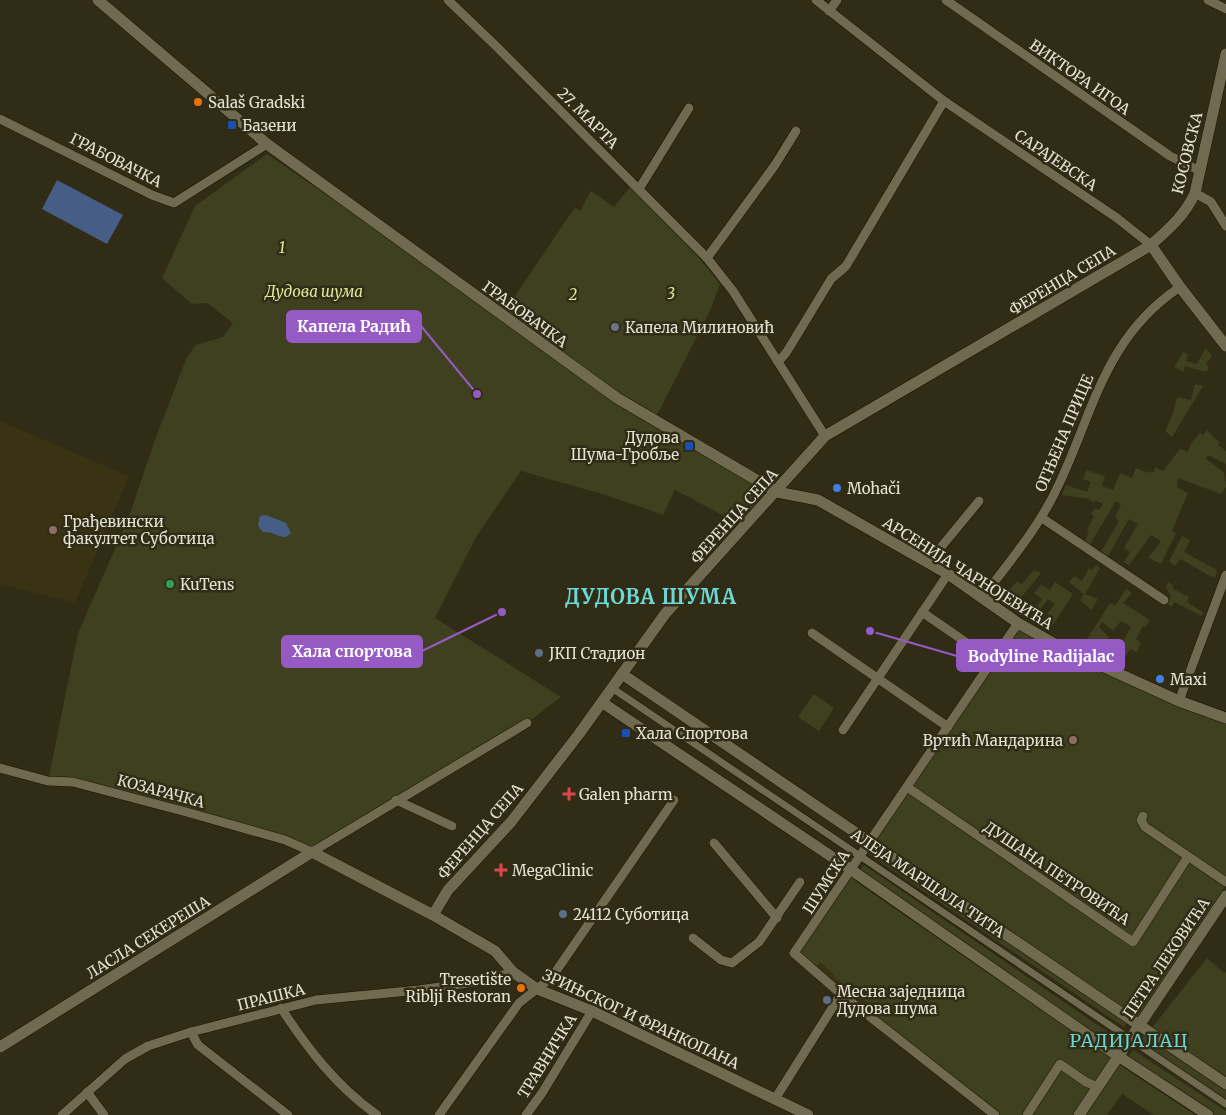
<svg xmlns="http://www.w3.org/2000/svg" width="1226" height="1115" viewBox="0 0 1226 1115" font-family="Merriweather,serif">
<rect width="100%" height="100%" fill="#312c15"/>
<g fill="#393213">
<path d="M0,421L129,476L75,603L0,584Z"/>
<path d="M821,963L846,987L876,1009L872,1015L815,967Z"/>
</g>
<g fill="#3e401f">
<path d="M267,154L347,209L613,402L770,493L745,527L675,490L663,515L609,496L521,471L476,537L435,618L561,697L527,723L312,852L190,813L48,781L78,633L128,519L156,437L187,357L196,345L223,337L233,323L207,303L192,304L162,278L195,206Z"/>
<path d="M630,187L699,258L720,284L709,313L657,415L618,392L505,311L575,207L580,211L591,191L614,207Z"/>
<path d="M1206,348L1212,356L1206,363L1209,368L1206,372L1185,366L1184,372L1174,367L1183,352L1188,355L1186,361L1197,364Z"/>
<path d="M1195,384L1203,386L1172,437L1165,431L1173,413L1177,397L1191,400Z"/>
<path d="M1207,430L1220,443L1218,445L1226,451V464L1208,455L1206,459L1224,472L1226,487L1221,494L1178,478L1177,487L1188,493L1172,531L1176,533L1161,564L1148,558L1161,541L1151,535L1129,565L1124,562L1130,552L1124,548L1138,524L1129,519L1108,556L1100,554L1119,521L1115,517L1121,504L1116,501L1089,546L1084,543L1089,532L1087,530L1094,516L1091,514L1095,508L1099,510L1103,504L1095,500L1094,503L1089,499L1062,495L1066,485L1087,492L1091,482L1083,479L1086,470L1105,476L1102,486L1113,490L1120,473L1132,478L1136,468L1148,473L1149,471L1153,473L1155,467L1163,471L1180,449L1188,452L1191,443L1200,433L1203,435Z"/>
<path d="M1182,536L1190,540L1184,552L1217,570L1215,578C1202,573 1193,565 1180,559L1175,566L1169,561Z"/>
<path d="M1096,565L1100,568L1085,594L1098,599L1091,610L1080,600L1084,594L1069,582L1074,576L1082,581L1089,568L1092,570Z"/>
<path d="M1034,570L1041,573L1020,599L1017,597L1010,608L1001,601L1017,581L1022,584Z"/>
<path d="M1055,582L1073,594L1052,626L1048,623L1052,618L1047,614L1055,604L1048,599L1033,618L1030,617L1042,599L1034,593L1041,585L1050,590Z"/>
<path d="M1168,582L1173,585V589L1189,597L1187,602L1203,612L1202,616L1174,602L1172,607L1167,604L1171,597L1166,587Z"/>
<path d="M1126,589L1132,593L1123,603L1150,620L1145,627L1143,626L1136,639L1141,643L1137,652L1130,649L1126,656L1121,653L1115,663H1111L1131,627L1121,621L1113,631L1102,622L1099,627L1109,637L1097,656L1086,649L1091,642L1087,639L1110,603L1115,606Z"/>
<path d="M1019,626L1226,721V885L1136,1022L873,843Z"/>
<path d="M814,694L834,708L819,731L798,717Z"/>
<path d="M874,850L1128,1021L1124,1027L870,855Z"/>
<path d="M864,865L1115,1037L1110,1045L1116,1050L1072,1115H998L872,1015L876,1009L846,987L821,963L815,967L797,952L851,872L857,876L855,881L1102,1052L1109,1046L859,871Z"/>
<path d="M1207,958L1224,973L1226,972V1076L1152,1028Z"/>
<path d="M1145,1033L1226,1088V1099L1140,1041Z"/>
<path d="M1133,1050L1226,1111V1115H1214L1126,1059Z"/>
<path d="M1118,1064L1195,1115H1154L1122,1094L1107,1115H1085Z"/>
</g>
<g fill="#465e85">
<path d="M57,180L123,215L107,244L42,209Z"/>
<path d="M266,515L286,523L291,533L286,537C277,537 272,531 263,532L258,526L260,516Z"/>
</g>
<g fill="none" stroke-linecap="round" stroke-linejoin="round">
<defs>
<path id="pedestrian" d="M612,688L1226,1104"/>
<g id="minor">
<path d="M448,0L499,49L707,258L733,291L825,436"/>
<path d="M816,0L944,101L1117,218L1151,245"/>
<path d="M946,0L1170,156L1200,171"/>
<path d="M1208,0L1226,9"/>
<path d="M829,11L837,0"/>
<path d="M0,119L152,195L174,203L267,144"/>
<path d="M639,189L689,108"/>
<path d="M1195,193L1211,202L1226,226"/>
<path d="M707,258L775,165L796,131"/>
<path d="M778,362L786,353L831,279L846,266L944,101"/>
<path d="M1042,518L1164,600"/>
<path d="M928,563L979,501"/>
<path d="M983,597C1010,561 1040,526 1059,484C1094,410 1105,337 1180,287"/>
<path d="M922,612L993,661"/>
<path d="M812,633L948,727"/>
<path d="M1179,701L1226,575"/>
<path d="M843,730L948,574"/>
<path d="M0,768L48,781L73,782L190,813L285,840L312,852L527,723"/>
<path d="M907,787L1133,942L1187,858"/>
<path d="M396,800L452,826"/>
<path d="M1143,816L1141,820L1145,827L1226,882"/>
<path d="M714,843L777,918"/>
<path d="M693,938L721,960L732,963L759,942L800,882"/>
<path d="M281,1008C308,1049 336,1086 377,1115"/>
<path d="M191,1032L198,1045L288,1115"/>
<path d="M87,1092L104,1115"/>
<path d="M775,1099L841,994"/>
<path d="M62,1115L125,1059L148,1046L191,1032L316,1000L419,990L482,981L513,972"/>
<path d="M439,1115L519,1003L552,977L674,800"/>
<path d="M526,1115L542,1093L592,1011"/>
<path d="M995,1115L841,994L794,953L1018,623"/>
<path d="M1027,1115L1060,1064L1086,1082L1098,1087"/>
</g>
<g id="tertiary">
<path d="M98,0L267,144L617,398L777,492L818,500L948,574L1018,623L1060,647L1179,701L1226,718"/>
<path d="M1151,245L1180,287L1226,346"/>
<path d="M622,674L1226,1084"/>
<path d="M603,703L850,869L1109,1050L1208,1115"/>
<path d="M433,915L448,890L511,822L579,734L665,614L825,436L1151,245C1170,228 1185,215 1195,193L1226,54"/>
<path d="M0,1047L312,852L433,915L495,951L513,972L537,989L592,1011L808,1115"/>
<path d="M1079,1115L1226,896"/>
</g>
</defs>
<use href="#pedestrian" stroke="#191400" stroke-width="8"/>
<use href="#minor" stroke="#191400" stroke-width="10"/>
<use href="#tertiary" stroke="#191400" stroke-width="12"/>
<use href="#pedestrian" stroke="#706a50" stroke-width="7"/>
<use href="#minor" stroke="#706a50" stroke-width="9"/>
<use href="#tertiary" stroke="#706a50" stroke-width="11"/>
</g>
<g fill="#e8710a" stroke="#312c15" stroke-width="2">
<circle cx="198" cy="102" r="5"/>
<circle cx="521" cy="988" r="5"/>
</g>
<g fill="#1a4fb4" stroke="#312c15" stroke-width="2">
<rect x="227" y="120" width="10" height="10" rx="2.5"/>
<rect x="684" y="441" width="10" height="10" rx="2.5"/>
<rect x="621" y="728" width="10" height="10" rx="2.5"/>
</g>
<circle fill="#6b7280" stroke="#312c15" stroke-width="2" cx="615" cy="327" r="5"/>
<g fill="#3f7fe0" stroke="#312c15" stroke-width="2">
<circle cx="837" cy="488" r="5"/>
<circle cx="1160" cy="679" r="5"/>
</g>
<g fill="#8d6e63" stroke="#312c15" stroke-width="2">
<circle cx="53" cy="530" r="5"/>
<circle cx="1073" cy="740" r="5"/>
</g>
<circle fill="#2e9e5b" stroke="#312c15" stroke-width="2" cx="170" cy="584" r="5"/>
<g fill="#5c6f8a" stroke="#312c15" stroke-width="2">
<circle cx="539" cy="653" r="5"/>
<circle cx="563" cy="914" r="5"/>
<circle cx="827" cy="1000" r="5"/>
</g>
<g fill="#e0444e" stroke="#312c15" stroke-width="2">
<path d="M566.5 786.5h5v5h5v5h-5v5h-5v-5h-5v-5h5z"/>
<path d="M498.5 862.5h5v5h5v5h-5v5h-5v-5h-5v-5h5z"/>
</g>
<g text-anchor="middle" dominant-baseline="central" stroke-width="5" stroke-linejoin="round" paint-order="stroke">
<g font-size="15" fill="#e5e2d4" stroke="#312c15">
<text transform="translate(1080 77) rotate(35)">ВИКТОРА ИГОА</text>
<text transform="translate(588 118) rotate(45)">27. МАРТА</text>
<text transform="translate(1187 153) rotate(-76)">КОСОВСКА</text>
<text transform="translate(116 160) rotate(27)">ГРАБОВАЧКА</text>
<text transform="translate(1056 160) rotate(34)">САРАЈЕВСКА</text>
<text transform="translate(1062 280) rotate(-31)">ФЕРЕНЦА СЕПА</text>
<text transform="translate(525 314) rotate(36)">ГРАБОВАЧКА</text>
<text transform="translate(1064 433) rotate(-67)">ОГЊЕНА ПРИЦЕ</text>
<text transform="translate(734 516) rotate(-48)">ФЕРЕНЦА СЕПА</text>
<text transform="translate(968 573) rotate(32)">АРСЕНИЈА ЧАРНОЈЕВИЋА</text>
<text transform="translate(161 791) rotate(15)">КОЗАРАЧКА</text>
<text transform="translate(480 831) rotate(-49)">ФЕРЕНЦА СЕПА</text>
<text transform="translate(1057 873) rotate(34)">ДУШАНА ПЕТРОВИЋА</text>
<text transform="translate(826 882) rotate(-57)">ШУМСКА</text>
<text transform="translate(928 883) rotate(34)">АЛЕЈА МАРШАЛА ТИТА</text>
<text transform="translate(148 937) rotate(-32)">ЛАСЛА СЕКЕРЕША</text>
<text transform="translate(1166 958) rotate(-56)">ПЕТРА ЛЕКОВИЋА</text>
<text transform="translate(271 997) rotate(-14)">ПРАШКА</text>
<text transform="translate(641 1019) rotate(25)">ЗРИЊСКОГ И ФРАНКОПАНА</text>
<text transform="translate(547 1056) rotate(-58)">ТРАВНИЧКА</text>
</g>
<g font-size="15" fill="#e5e2d4" stroke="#312c15" text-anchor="start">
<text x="208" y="102">Salaš Gradski</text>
<text x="242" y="125">Базени</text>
<text x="625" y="327">Капела Милиновић</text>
<text x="679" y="437" text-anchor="end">Дудова<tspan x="679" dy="17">Шума-Гробље</tspan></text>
<text x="847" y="488">Mohači</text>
<text x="63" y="521">Грађевински<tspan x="63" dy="17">факултет Суботица</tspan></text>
<text x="180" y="584">KuTens</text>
<text x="549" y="653">ЈКП Стадион</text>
<text x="1170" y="679">Maxi</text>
<text x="636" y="733">Хала Спортова</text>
<text x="1063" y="740" text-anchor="end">Вртић Мандарина</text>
<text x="579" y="794">Galen pharm</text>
<text x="512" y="870">MegaClinic</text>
<text x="573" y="914">24112 Суботица</text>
<text x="511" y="979" text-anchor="end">Tresetište<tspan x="511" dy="17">Riblji Restoran</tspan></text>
<text x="837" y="991">Месна заједница<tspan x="837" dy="17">Дудова шума</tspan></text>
</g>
<g font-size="15" font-style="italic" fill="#e0e799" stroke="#312c15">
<text x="282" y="247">1</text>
<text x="314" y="291">Дудова шума</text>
<text x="671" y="293">3</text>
<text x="573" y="294">2</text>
</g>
<g font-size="18" letter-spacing="1" fill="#6cd8d5" stroke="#312c15">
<text x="1129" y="1040">РАДИЈАЛАЦ</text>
</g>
<g font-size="20" font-weight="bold" letter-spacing="1" fill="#6cd8d5" stroke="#312c15">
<text x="651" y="596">ДУДОВА ШУМА</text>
</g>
</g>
<path fill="none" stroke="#965ac4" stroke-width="2" d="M477 394L421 326M502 612L422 651M870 631L957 656"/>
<g fill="#965ac4" stroke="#312c15" stroke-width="2">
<circle cx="477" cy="394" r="5"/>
<circle cx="502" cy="612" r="5"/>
<circle cx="870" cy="631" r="5"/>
</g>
<g fill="#965ac4" stroke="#965ac4" stroke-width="2">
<rect x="287" y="311" width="134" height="31" rx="5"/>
<rect x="282" y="636" width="140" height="31" rx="5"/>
<rect x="957" y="640" width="167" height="31" rx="5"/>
</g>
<g font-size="16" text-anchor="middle" font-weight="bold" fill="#fff">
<text x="354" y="332">Капела Радић</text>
<text x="352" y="657">Хала спортова</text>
<text x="1041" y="662">Bodyline Radijalac</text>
</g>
</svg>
